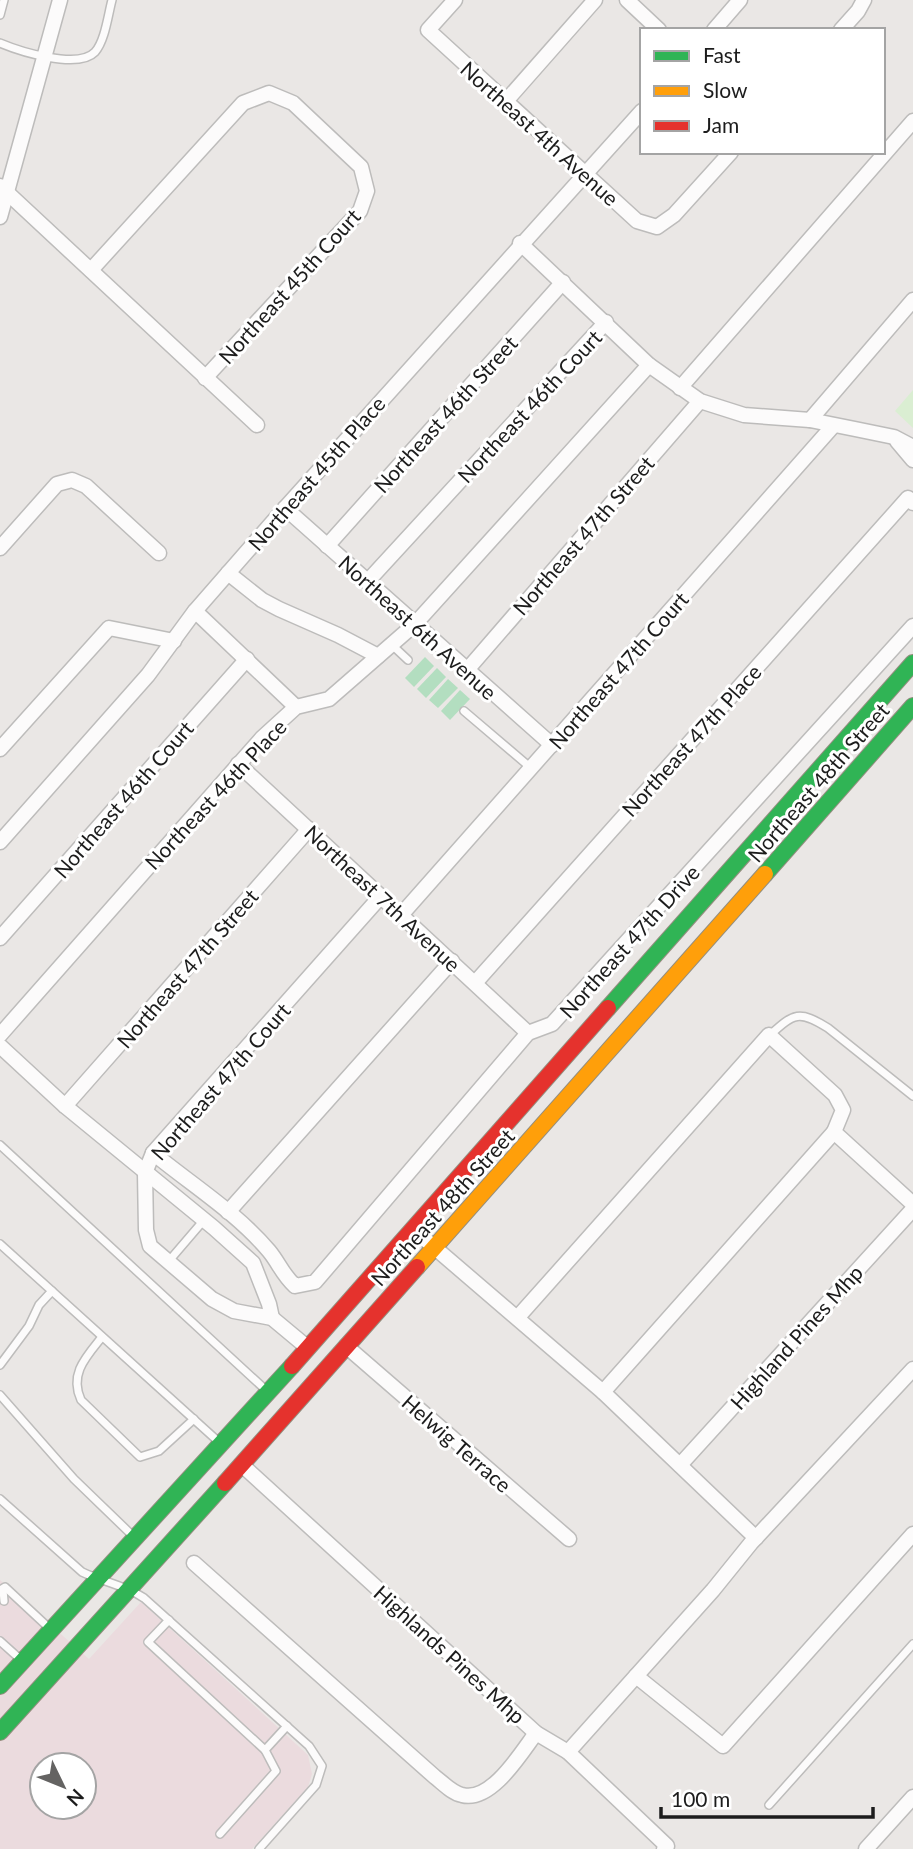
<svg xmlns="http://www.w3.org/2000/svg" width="913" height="1849" viewBox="0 0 913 1849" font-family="Lato,sans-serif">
<rect width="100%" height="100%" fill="#eae7e5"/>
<path fill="#ebdbde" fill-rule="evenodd" d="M0,1580L89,1659L141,1602L308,1755L312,1774L308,1787L252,1849H0ZM42,1765H84V1807H42Z"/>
<path fill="#daeed2" d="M913,390V428L895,411Z"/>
<g fill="#b3dec0">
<path d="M425,657L434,666L414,687L405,678Z"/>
<path d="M437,668L446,677L426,698L417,689Z"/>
<path d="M448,679L458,688L438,708L429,700Z"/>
<path d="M460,690L470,699L450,720L441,711Z"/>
</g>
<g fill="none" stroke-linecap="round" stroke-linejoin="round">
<defs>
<g id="lane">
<path d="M0,15L4,0"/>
<path d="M0,43C19,51 78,70 95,52C105,41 108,15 112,0"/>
<path d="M392,645L408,660"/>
<path d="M464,711L531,768"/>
<path d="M770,1035C794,1013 799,1010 828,1028L913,1096"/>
<path d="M0,1145L268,1392"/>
<path d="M0,1244L220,1443"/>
<path d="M168,1262L204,1220"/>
<path d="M102,1337C86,1357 69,1374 81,1400L140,1457L159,1451L194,1419"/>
<path d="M0,1365L29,1326L39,1305L52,1291"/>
<path d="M0,1395L74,1479L134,1537"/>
<path d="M0,1499L82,1572C103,1582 125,1585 144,1598L309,1746L322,1766L316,1785L259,1849"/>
<path d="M0,1590L5,1587L48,1627"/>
<path d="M3,1590L4,1601"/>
<path d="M169,1620L148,1642L265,1750L287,1726"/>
<path d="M0,1641L20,1659"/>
<path d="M769,1805L913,1644"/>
<path d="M220,1834L276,1771L265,1750"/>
</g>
<g id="street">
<path d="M455,0L428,30L637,221L657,227L674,215L731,152"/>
<path d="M627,0L659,30"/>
<path d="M714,30L740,0"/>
<path d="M841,30L858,11L864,0"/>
<path d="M506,101L595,0"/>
<path d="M0,186L257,425"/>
<path d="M0,217L60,0"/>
<path d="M520,243L649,365L700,401L744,415L810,420L855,429L894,437L913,447"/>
<path d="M91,270L243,103L269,93L293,103L361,167L367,191L360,211L205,378"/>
<path d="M680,388L913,121"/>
<path d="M810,420L913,300"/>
<path d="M897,441L913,460"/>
<path d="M285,508L552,745"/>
<path d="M327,546L563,282"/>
<path d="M0,548L57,484L72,480L86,486L159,553"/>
<path d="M228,573L262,600L279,609L338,635L378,656"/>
<path d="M367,582L606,322"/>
<path d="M195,611L296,707"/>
<path d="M467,670L700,401"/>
<path d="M0,749L109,628L174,641"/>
<path d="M238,764L528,1033"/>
<path d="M0,842L148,675L195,611L285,508L642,111"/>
<path d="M401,915L833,426"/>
<path d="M0,938L247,659"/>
<path d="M475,983L908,498L913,503"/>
<path d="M0,1035L262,738L296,707L329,699L415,624L649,365"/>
<path d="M0,1046L65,1106L214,1228L253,1263L269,1304L272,1318"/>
<path d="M65,1106L309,829"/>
<path d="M153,1153C192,1185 237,1213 269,1251C279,1263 282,1274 295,1286L315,1282L528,1033L552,1024L913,626"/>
<path d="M228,1212L452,961"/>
<path d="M413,1229L603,1392L756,1538"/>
<path d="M518,1317L769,1035L835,1095L843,1110L834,1132L913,1204"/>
<path d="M346,1346L569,1539"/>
<path d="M308,1348L272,1318L234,1311L212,1299L150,1246L146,1230L145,1173L153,1153L381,896"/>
<path d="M603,1392L834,1132"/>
<path d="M242,1465L536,1733L568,1752L667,1846L664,1849"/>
<path d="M680,1465L913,1209"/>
<path d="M194,1563L435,1777C443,1783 452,1793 462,1795C491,1803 521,1753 536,1733"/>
<path d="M636,1676L713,1590L751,1543L913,1369"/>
<path d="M568,1752L636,1676L723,1746L913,1534"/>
<path d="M866,1849L913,1797"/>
</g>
<g id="fast">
<path d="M765,874L913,706"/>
<path d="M608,1008L913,663"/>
<path d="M0,1686L292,1366"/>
<path d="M0,1732L225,1483"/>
</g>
<path id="slow" d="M417,1267L765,874"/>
<g id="jam">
<path d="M292,1366L608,1008"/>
<path d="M225,1483L417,1267"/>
</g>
</defs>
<use href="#lane" stroke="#bdbcbb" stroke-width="10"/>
<use href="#street" stroke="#bdbcbb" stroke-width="17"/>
<use href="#fast" stroke="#938e7f" stroke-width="18"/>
<use href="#slow" stroke="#938e7f" stroke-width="18"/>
<use href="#jam" stroke="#938e7f" stroke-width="18"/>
<use href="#lane" stroke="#fcfbfb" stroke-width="7"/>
<use href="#street" stroke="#fcfbfb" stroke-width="14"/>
<use href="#fast" stroke="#30b455" stroke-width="16"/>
<use href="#slow" stroke="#ff9f0a" stroke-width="16"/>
<use href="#jam" stroke="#e5322d" stroke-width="16"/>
</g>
<g text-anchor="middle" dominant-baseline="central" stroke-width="6" stroke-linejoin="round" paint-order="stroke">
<g font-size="21" fill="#1c1c1c" stroke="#fff">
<text transform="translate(540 133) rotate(42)">Northeast 4th Avenue</text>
<text transform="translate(289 286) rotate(-48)">Northeast 45th Court</text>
<text transform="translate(529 406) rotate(-47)">Northeast 46th Court</text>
<text transform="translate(445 414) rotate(-48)">Northeast 46th Street</text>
<text transform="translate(316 473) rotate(-49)">Northeast 45th Place</text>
<text transform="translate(583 535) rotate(-49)">Northeast 47th Street</text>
<text transform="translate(418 627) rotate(42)">Northeast 6th Avenue</text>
<text transform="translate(618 670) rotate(-49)">Northeast 47th Court</text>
<text transform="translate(691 740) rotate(-48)">Northeast 47th Place</text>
<text transform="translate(818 782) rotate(-49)">Northeast 48th Street</text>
<text transform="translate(215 794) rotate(-47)">Northeast 46th Place</text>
<text transform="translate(123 799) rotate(-49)">Northeast 46th Court</text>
<text transform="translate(383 898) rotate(43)">Northeast 7th Avenue</text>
<text transform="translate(629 941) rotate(-48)">Northeast 47th Drive</text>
<text transform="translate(187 968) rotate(-49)">Northeast 47th Street</text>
<text transform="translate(220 1081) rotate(-49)">Northeast 47th Court</text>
<text transform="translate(442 1207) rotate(-48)">Northeast 48th Street</text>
<text transform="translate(796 1337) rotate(-48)">Highland Pines Mhp</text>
<text transform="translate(457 1443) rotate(41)">Helwig Terrace</text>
<text transform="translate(450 1654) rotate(42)">Highlands Pines Mhp</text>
</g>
</g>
<rect x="640" y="28" width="245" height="126" fill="#ffffff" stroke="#a4a4a4" stroke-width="2"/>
<rect x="654" y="51" width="35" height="10" fill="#30b455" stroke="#a4a4a4" stroke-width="2"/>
<text x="703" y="63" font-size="21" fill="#1c1c1c">Fast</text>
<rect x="654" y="86" width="35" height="10" fill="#ff9f0a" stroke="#a4a4a4" stroke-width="2"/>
<text x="703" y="98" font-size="21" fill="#1c1c1c">Slow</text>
<rect x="654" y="121" width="35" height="10" fill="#e5322d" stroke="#a4a4a4" stroke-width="2"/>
<text x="703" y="133" font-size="21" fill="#1c1c1c">Jam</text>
<g transform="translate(63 1786) rotate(133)"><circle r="33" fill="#ffffff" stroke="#a4a4a4" stroke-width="2"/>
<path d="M0-5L12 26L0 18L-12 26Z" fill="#646362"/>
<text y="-10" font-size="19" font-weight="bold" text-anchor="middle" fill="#1c1c1c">N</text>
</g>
<path d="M661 1807v10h212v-10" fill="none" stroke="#1c1c1c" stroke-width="3.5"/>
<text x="671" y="1807" font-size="21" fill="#1c1c1c" stroke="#ffffff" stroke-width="5" paint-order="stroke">100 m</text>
</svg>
